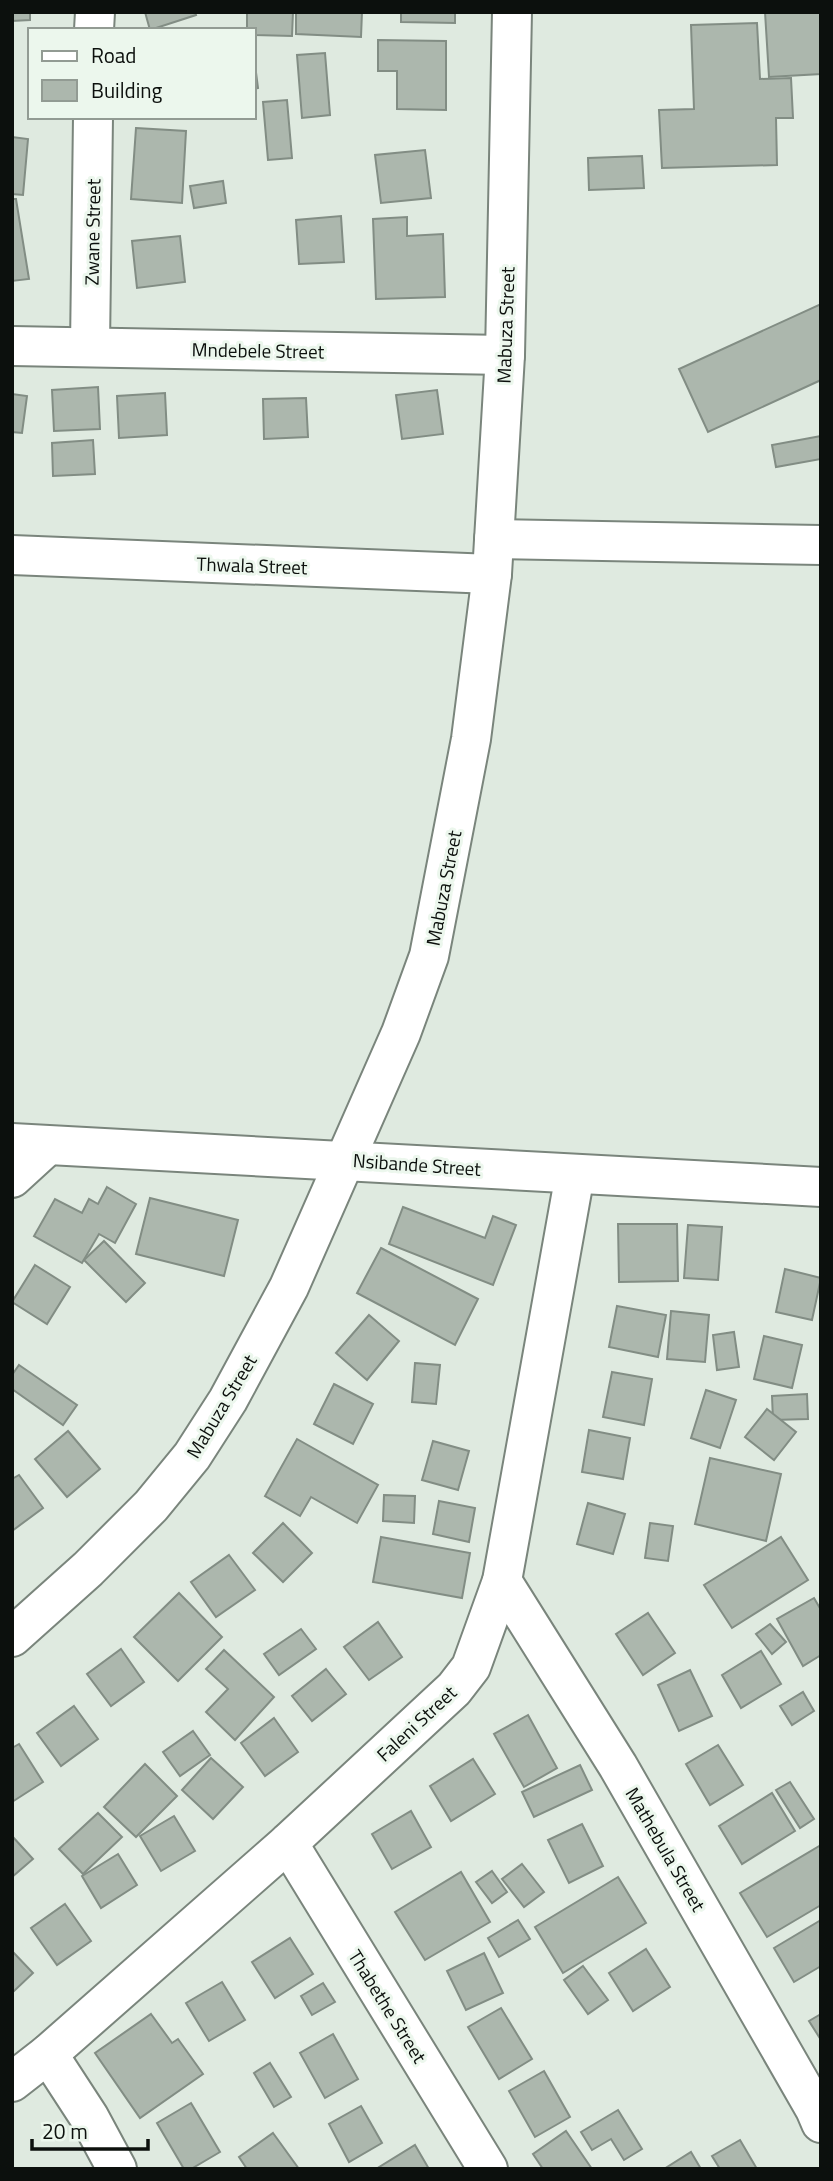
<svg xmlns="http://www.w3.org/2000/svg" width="833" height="2181" viewBox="0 0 833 2181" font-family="'Titillium Web',sans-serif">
<rect width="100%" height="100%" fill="#dfeae0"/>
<g fill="#acb7ad" stroke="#828d84" stroke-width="2">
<path d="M12,12H30V20L12,21Z"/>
<path d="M145,12H195L196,15L150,30Z"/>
<path d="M247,12H293L292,36L254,35V30H247Z"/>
<path d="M296,12H362L361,37L296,34Z"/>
<path d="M401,12H455V23L401,22Z"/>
<path d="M765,12H821V74L769,77Z"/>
<path d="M757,23L760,79L791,78L793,118H776L777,165L662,168L659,110L694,109L691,25Z"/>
<path d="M378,40L446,41V110L397,109V71H378Z"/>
<path d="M325,53L330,115L302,118L297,55Z"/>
<path d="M254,57L258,88L254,89Z"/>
<path d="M287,100L292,158L268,160L263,102Z"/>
<path d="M136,128L186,131L182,203L131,199Z"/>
<path d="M12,137L28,139L23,195L12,194Z"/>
<path d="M425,150L431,198L381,203L375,155Z"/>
<path d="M642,156L644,188L589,190L588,158Z"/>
<path d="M223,181L226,203L194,208L190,186Z"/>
<path d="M12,199H16L29,279L12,281Z"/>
<path d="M341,216L344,262L299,264L296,220Z"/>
<path d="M407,217V236L443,234L445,297L376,299L373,219Z"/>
<path d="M180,236L185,282L137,288L132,241Z"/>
<path d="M821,304V380L708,432L679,369Z"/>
<path d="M98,387L100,429L54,431L52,390Z"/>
<path d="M437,390L443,434L402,439L396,395Z"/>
<path d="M165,393L167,435L119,438L117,396Z"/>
<path d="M12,394L27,396L22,433L12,432Z"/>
<path d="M306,398L308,437L264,439L263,399Z"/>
<path d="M821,436V459L776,467L772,445Z"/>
<path d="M93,440L95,474L53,476L52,443Z"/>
<path d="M107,1187L136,1204L115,1243L99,1234L82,1263L34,1236L55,1199L82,1213L89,1199L98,1204Z"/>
<path d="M150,1198L238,1220L224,1276L136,1254Z"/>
<path d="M403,1207L485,1238L493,1216L516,1225L493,1285L389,1244Z"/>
<path d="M618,1224H677L678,1281L619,1282Z"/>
<path d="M688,1225L722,1227L718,1280L684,1278Z"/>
<path d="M104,1241L145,1283L126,1302L84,1260Z"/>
<path d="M381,1248L478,1299L455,1345L357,1293Z"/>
<path d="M35,1265L70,1287L47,1324L12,1302Z"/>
<path d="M785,1269L821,1278L812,1320L776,1312Z"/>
<path d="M617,1306L666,1315L658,1357L609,1347Z"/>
<path d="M671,1311L709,1315L705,1362L667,1359Z"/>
<path d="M369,1315L399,1341L367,1380L336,1353Z"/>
<path d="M734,1332L739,1367L717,1370L713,1335Z"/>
<path d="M764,1336L802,1345L792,1388L754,1379Z"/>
<path d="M415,1363L440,1365L436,1404L412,1402Z"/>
<path d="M19,1365L77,1405L63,1425L12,1389V1375Z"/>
<path d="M612,1372L652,1379L644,1425L603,1417Z"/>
<path d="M334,1384L373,1404L353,1444L314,1424Z"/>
<path d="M706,1390L736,1400L720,1448L691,1438Z"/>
<path d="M807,1394L808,1419L773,1420L772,1396Z"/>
<path d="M767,1409L796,1432L774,1460L745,1437Z"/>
<path d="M589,1430L630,1438L623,1479L582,1472Z"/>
<path d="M68,1431L100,1469L67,1497L35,1459Z"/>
<path d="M297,1439L378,1485L357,1523L311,1497L300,1516L265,1496Z"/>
<path d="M433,1441L469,1451L458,1490L422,1480Z"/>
<path d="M710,1458L781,1474L766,1541L695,1524Z"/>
<path d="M19,1475L43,1508L12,1531V1479Z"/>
<path d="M384,1495L415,1496L414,1523L383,1521Z"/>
<path d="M439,1501L475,1508L469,1542L433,1534Z"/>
<path d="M588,1503L625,1514L613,1554L577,1544Z"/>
<path d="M283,1523L312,1553L283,1582L253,1553Z"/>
<path d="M650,1523L673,1526L668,1561L645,1558Z"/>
<path d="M381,1537L470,1553L462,1598L373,1582Z"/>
<path d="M781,1537L808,1580L732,1628L704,1585Z"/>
<path d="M229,1555L255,1590L216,1617L191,1582Z"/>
<path d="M179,1593L222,1637L178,1681L134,1637Z"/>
<path d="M814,1598L821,1610V1655L803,1666L777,1619Z"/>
<path d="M648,1613L675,1653L643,1675L616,1634Z"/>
<path d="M378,1622L402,1657L369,1680L344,1647Z"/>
<path d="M770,1624L786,1642L772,1654L756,1634Z"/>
<path d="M301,1629L316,1649L279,1675L264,1654Z"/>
<path d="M121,1649L144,1682L111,1706L87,1674Z"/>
<path d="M224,1650L274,1697L235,1740L206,1712L228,1689L206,1669Z"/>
<path d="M761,1651L781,1684L741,1708L722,1675Z"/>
<path d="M326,1669L346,1694L312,1721L292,1696Z"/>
<path d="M690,1670L712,1716L679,1731L658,1685Z"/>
<path d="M803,1692L814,1711L792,1725L780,1706Z"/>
<path d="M74,1706L98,1739L61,1766L37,1733Z"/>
<path d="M528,1715L557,1768L524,1787L494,1734Z"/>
<path d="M274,1718L298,1752L265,1776L241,1743Z"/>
<path d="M193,1731L210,1755L180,1776L163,1752Z"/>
<path d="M19,1744L43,1782L12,1802V1748Z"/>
<path d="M718,1745L743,1785L710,1805L686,1764Z"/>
<path d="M211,1758L243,1787L213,1819L182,1790Z"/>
<path d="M473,1759L495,1794L451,1821L430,1786Z"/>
<path d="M145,1764L177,1796L136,1837L104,1807Z"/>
<path d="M580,1765L592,1790L534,1817L522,1792Z"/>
<path d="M790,1782L814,1819L800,1828L776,1790Z"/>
<path d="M772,1793L795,1831L742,1864L719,1826Z"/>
<path d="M411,1811L431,1847L392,1869L372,1834Z"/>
<path d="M98,1813L122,1837L83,1874L59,1849Z"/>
<path d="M174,1816L195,1851L161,1871L140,1836Z"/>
<path d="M582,1824L603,1866L569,1883L548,1840Z"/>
<path d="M12,1836L33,1859L12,1877Z"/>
<path d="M821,1845V1905L767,1937L740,1893Z"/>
<path d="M118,1854L137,1885L101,1908L82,1876Z"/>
<path d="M522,1864L544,1892L524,1907L502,1879Z"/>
<path d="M492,1871L507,1892L492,1903L476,1882Z"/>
<path d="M461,1872L490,1922L425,1960L395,1912Z"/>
<path d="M618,1877L646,1923L563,1973L535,1927Z"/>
<path d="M65,1904L91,1941L57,1965L31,1928Z"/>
<path d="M518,1920L530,1939L499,1957L488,1938Z"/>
<path d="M821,1920V1966L794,1982L774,1948Z"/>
<path d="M290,1938L313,1974L275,1998L252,1962Z"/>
<path d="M646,1949L670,1987L633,2011L609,1973Z"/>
<path d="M12,1951L33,1973L12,1993Z"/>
<path d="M484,1953L503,1993L466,2010L447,1971Z"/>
<path d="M583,1966L608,2000L588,2014L564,1980Z"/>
<path d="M222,1982L245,2020L209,2041L186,2003Z"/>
<path d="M323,1983L335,2002L312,2015L301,1996Z"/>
<path d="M501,2008L532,2059L499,2079L468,2027Z"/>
<path d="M151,2014L172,2043L178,2039L203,2074L140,2118L95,2053Z"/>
<path d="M821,2014V2040L809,2021Z"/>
<path d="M333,2034L358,2079L325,2098L300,2053Z"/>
<path d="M270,2063L291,2097L274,2107L254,2073Z"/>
<path d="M544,2071L570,2117L535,2137L509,2091Z"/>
<path d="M191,2103L220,2152L191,2169H184L157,2123Z"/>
<path d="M361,2106L382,2143L349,2162L329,2124Z"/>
<path d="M618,2110L642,2149L624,2160L611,2139L592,2150L581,2132Z"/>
<path d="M566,2131L592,2169H543L533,2154Z"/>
<path d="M273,2133L299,2169H247L239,2157Z"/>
<path d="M740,2140L757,2169H720L712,2156Z"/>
<path d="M415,2145L429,2169H376Z"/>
<path d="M691,2152L701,2169H664Z"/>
</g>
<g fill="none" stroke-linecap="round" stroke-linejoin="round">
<defs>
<g id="minor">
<path d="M94,30L95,12"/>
<path d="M12,346L505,355"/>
<path d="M90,346L93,117"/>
<path d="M494,539L821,545"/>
<path d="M12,555L492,574"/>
<path d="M12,1143L821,1187"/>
<path d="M12,1178L47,1146"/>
<path d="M502,1581L618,1766L815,2109L821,2123"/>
<path d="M12,1637L88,1569L151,1506L192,1456L228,1400L289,1287L401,1033L429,956L471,739L492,574L505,355L512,12"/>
<path d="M288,1843L488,2169"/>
<path d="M48,2054L89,2117L117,2169"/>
<path d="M12,2082L48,2054L288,1843L454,1689L471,1667L502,1581L575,1174"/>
</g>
</defs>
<use href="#minor" stroke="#7a857c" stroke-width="42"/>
<use href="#minor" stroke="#fff" stroke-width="38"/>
</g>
<g text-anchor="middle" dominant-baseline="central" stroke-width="6" stroke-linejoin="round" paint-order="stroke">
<g font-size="19" fill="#0c100d" stroke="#ecf7ed">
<text transform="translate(92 232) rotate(-89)">Zwane Street</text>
<text transform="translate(505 325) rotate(-88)">Mabuza Street</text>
<text transform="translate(258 350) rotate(1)">Mndebele Street</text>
<text transform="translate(252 565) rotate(2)">Thwala Street</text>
<text transform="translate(443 888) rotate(-79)">Mabuza Street</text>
<text transform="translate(417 1164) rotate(4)">Nsibande Street</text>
<text transform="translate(221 1406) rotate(-59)">Mabuza Street</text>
<text transform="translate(416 1723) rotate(-43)">Faleni Street</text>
<text transform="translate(666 1849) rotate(60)">Mathebula Street</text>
<text transform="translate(388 2006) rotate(58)">Thabethe Street</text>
</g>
</g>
<rect width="833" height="2181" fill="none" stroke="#0c100d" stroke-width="28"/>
<rect x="28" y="28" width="228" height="91" fill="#ecf7ed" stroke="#929b93" stroke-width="2"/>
<rect x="42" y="51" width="35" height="10" fill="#ffffff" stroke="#929b93" stroke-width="2"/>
<text x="91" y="63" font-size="21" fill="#0c100d">Road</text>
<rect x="42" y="80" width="35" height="21" fill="#acb7ad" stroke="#929b93" stroke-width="2"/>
<text x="91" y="98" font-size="21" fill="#0c100d">Building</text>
<path d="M32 2139v10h116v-10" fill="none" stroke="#0c100d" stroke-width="3.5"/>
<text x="42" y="2139" font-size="21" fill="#0c100d" stroke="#ecf7ed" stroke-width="5" paint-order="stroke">20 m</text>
</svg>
